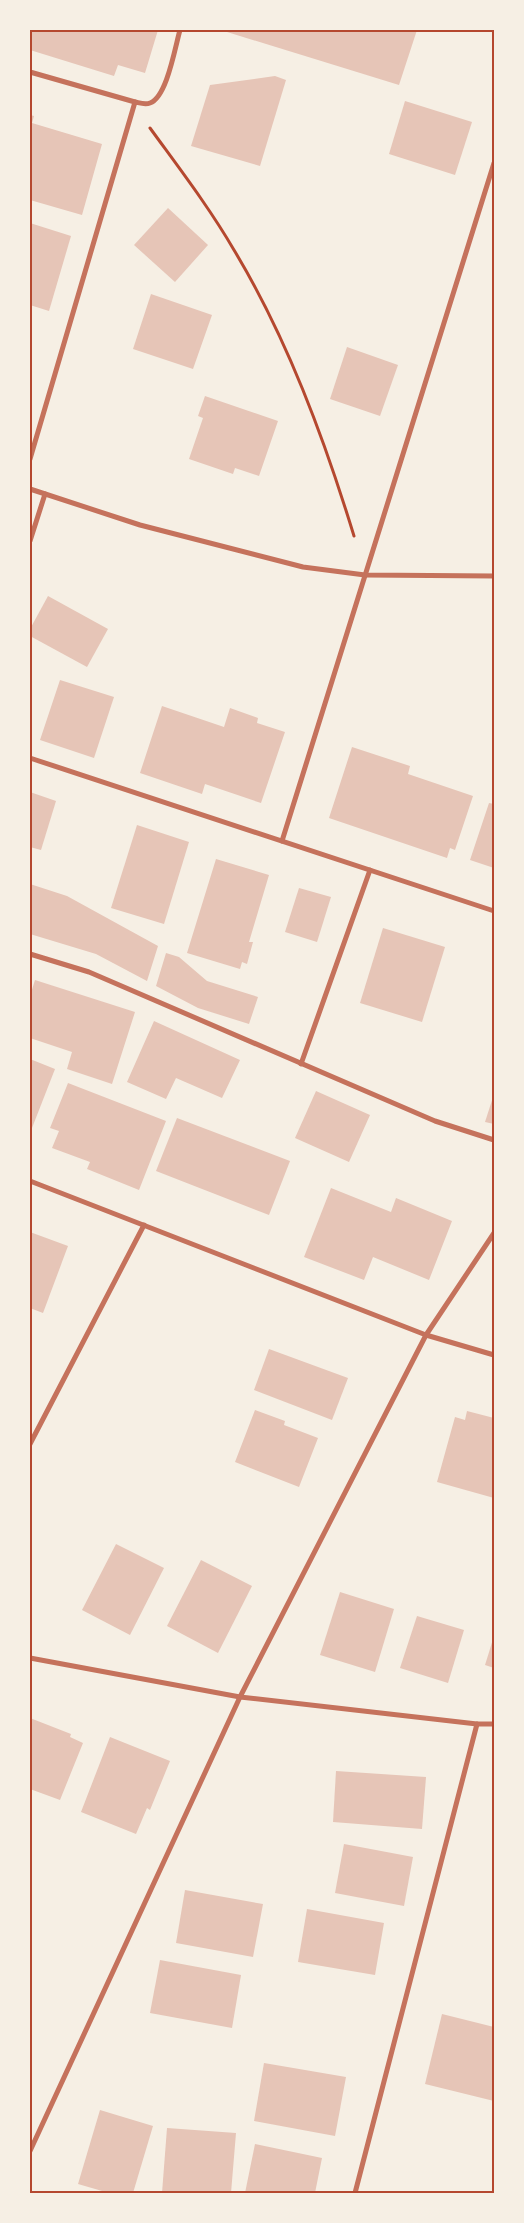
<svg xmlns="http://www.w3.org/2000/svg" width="524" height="2223" viewBox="0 0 524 2223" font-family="Montserrat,sans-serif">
<rect width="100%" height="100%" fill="#f6efe4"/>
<g fill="#e6c5b7">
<path d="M30,30H158L145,73L118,65L114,76L30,50Z"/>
<path d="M228,30H417L399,85L227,32Z"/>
<path d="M275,76L286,80L260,166L191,146L210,85Z"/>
<path d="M405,101L472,122L455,175L389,154Z"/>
<path d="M30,115L34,116L32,123L102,144L82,215L30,200Z"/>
<path d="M168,208L208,245L175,282L134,245Z"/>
<path d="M30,223L71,236L49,311L30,305Z"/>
<path d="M151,294L212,315L193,369L133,349Z"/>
<path d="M347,347L398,365L380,416L330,399Z"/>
<path d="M205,396L278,421L259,476L235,468L233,474L189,459L203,418L198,416Z"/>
<path d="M48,596L108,629L87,667L30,636V629Z"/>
<path d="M60,680L114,697L94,758L40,740Z"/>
<path d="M162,706L224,727L230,708L258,718L257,723L285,732L261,803L205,784L202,794L140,773Z"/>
<path d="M352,747L410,766L408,774L473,796L455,850L450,848L447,858L329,818Z"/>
<path d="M30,792L56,801L41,850L30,847Z"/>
<path d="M489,803L494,804V868L470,860Z"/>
<path d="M137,825L189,842L164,924L111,908Z"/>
<path d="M216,859L269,875L249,942H253L247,964L242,962L240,969L187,953Z"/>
<path d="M30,884L67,896L158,946L147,981L96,954L30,934Z"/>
<path d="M299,888L331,897L317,942L285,932Z"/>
<path d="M383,928L445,947L422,1022L360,1003Z"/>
<path d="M166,953L179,957L207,981L258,997L249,1024L198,1008L156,986Z"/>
<path d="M35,980L135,1012L112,1084L67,1069L72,1052L30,1038V996Z"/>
<path d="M154,1021L240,1060L222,1098L176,1078L166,1099L127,1082Z"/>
<path d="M30,1059L55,1069L32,1128L30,1127Z"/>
<path d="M68,1083L166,1121L139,1190L87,1169L90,1162L52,1148L59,1131L50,1128Z"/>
<path d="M316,1091L370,1115L349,1162L295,1138Z"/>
<path d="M494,1094V1124L485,1122Z"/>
<path d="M177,1118L290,1161L269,1215L156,1171Z"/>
<path d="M331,1188L391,1212L396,1198L452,1221L429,1280L373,1257L364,1280L304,1257Z"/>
<path d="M30,1232L68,1246L43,1313L30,1308Z"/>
<path d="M269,1349L348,1378L332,1420L254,1390Z"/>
<path d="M255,1410L285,1421L284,1425L318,1438L299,1487L235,1462Z"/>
<path d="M467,1411L494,1418V1498L437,1482L455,1417L465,1420Z"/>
<path d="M116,1544L164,1568L130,1635L82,1610Z"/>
<path d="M201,1560L252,1586L218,1653L167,1626Z"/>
<path d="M340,1592L394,1609L375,1672L320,1655Z"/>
<path d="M417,1616L464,1630L448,1683L400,1668Z"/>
<path d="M494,1636V1668L485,1665Z"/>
<path d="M30,1718L71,1734L70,1737L83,1743L60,1800L30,1789Z"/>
<path d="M110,1737L170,1761L150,1810L147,1808L136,1834L81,1812Z"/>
<path d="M336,1771L426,1777L422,1829L333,1822Z"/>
<path d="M344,1844L413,1857L404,1906L335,1893Z"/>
<path d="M185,1890L263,1904L253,1957L176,1943Z"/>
<path d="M307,1909L384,1923L375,1975L298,1962Z"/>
<path d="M160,1960L241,1975L232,2028L150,2013Z"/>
<path d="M442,2014L494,2027V2101L425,2084Z"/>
<path d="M264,2063L346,2077L335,2136L254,2121Z"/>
<path d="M100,2110L153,2126L133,2193H109L78,2184Z"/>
<path d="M167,2128L236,2133L231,2193H162Z"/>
<path d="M255,2144L322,2158L315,2193H245Z"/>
</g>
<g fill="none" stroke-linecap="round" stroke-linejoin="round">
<path stroke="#b5482f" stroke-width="3" d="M150,128C179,168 209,207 234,250C287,338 324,438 354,536"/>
<g stroke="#c5725c" stroke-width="5">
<path d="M30,72L135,102"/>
<path d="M30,459L135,102C140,103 145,105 150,103C167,97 175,47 180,30"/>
<path d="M30,489L140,525L303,567L365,575L494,576"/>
<path d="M30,541L45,494"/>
<path d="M30,758L494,911"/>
<path d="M282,841L494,163"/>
<path d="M30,954L89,972L435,1121L494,1140"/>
<path d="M301,1064L370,870"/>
<path d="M30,1181L426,1335L494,1355"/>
<path d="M30,1444L144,1225"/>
<path d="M30,1658L240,1697L477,1724H494"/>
<path d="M30,2151L240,1697L426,1335L494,1233"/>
<path d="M355,2193L477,1724"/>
</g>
</g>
<rect width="524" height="2223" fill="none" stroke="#f6efe4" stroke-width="62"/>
<rect x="31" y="31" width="462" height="2161" fill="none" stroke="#b5482f" stroke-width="2"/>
</svg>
